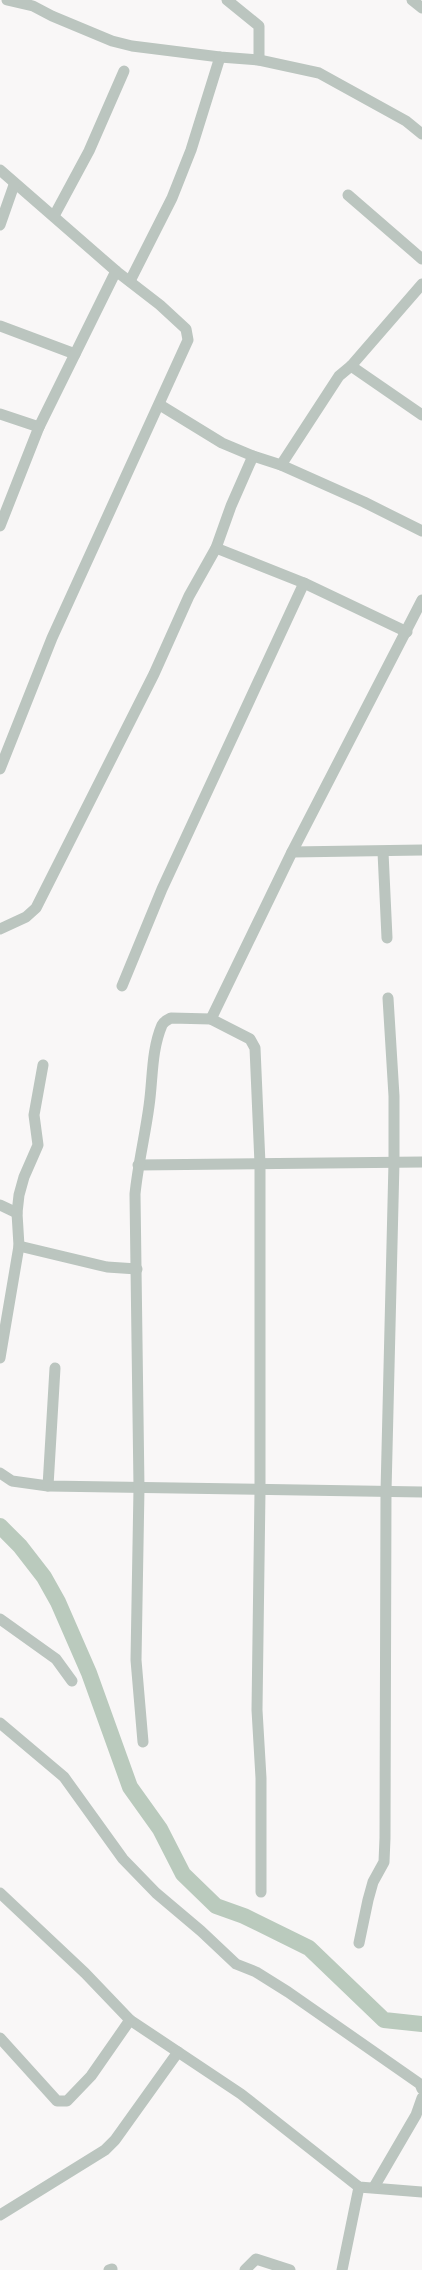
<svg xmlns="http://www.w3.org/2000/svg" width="422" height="2270" viewBox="0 0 422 2270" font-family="'Fira Sans',sans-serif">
<rect width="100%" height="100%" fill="#f9f7f7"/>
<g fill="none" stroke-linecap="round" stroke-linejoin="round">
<path stroke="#bacabd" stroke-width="16" d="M0,1526L20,1546L44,1577L58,1602L89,1673L130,1787L160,1829L183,1874L216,1906L244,1916L309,1948L384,2020L422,2024"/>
<g stroke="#bbc5bf" stroke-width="11">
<path d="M7,0L33,6L52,16L112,41L132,46L220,57L259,60L319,73L406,121L422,134"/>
<path d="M227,0L259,26V60"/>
<path d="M412,0L422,8"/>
<path d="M0,170L116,271L160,305L186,329L188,340L52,638L0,769"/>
<path d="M348,195L422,259"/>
<path d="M54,216L89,151L124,71"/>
<path d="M0,225L14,185"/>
<path d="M130,281L172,198L191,150L220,57"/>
<path d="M0,326L75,354"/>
<path d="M351,366L422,415"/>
<path d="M160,405L222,443L253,456L281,465L364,502L422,531"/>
<path d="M0,414L39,427"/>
<path d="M253,456L231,506L216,548L304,583L407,632"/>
<path d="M281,465L339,376L351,366L422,284"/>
<path d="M0,526L39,427L116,271"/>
<path d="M292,852L422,850"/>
<path d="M383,852L387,938"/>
<path d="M0,929L26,917L36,908L154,674L189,596L216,548"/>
<path d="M122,986L162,889L304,583"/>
<path d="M211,1019L292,852L422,600"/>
<path d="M138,1165L422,1162"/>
<path d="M0,1205L17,1213"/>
<path d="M19,1246L107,1267L137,1269"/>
<path d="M0,1358L19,1246L17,1213L19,1195L24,1177L38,1145L34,1115L43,1065"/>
<path d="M0,1473L12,1481L48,1486L422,1492"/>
<path d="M48,1486L55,1368"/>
<path d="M0,1619L56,1659L72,1681"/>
<path d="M0,1723L64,1777L123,1859L156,1893L201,1931L236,1964L256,1972L288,1992L420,2084L422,2089"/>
<path d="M143,1742L136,1660L139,1488L135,1194C138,1164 145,1136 149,1106C153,1079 151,1051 162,1025C164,1021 167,1020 171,1018L211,1019L250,1039L255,1048L260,1164V1491L257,1710L261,1778V1892"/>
<path d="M0,1893L85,1973L130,2020L241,2094L359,2187L422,2192"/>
<path d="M359,1943L368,1900L373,1882L384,1862L385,1838L386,1492L394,1162V1096L388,998"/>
<path d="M0,2038L57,2101H67L91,2076L130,2020"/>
<path d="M374,2187L416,2115L422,2098"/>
<path d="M0,2215L105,2150L115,2140L178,2052"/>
<path d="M109,2270L112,2269"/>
<path d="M245,2270L256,2259L290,2270"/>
<path d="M342,2270L359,2187"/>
</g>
</g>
</svg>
